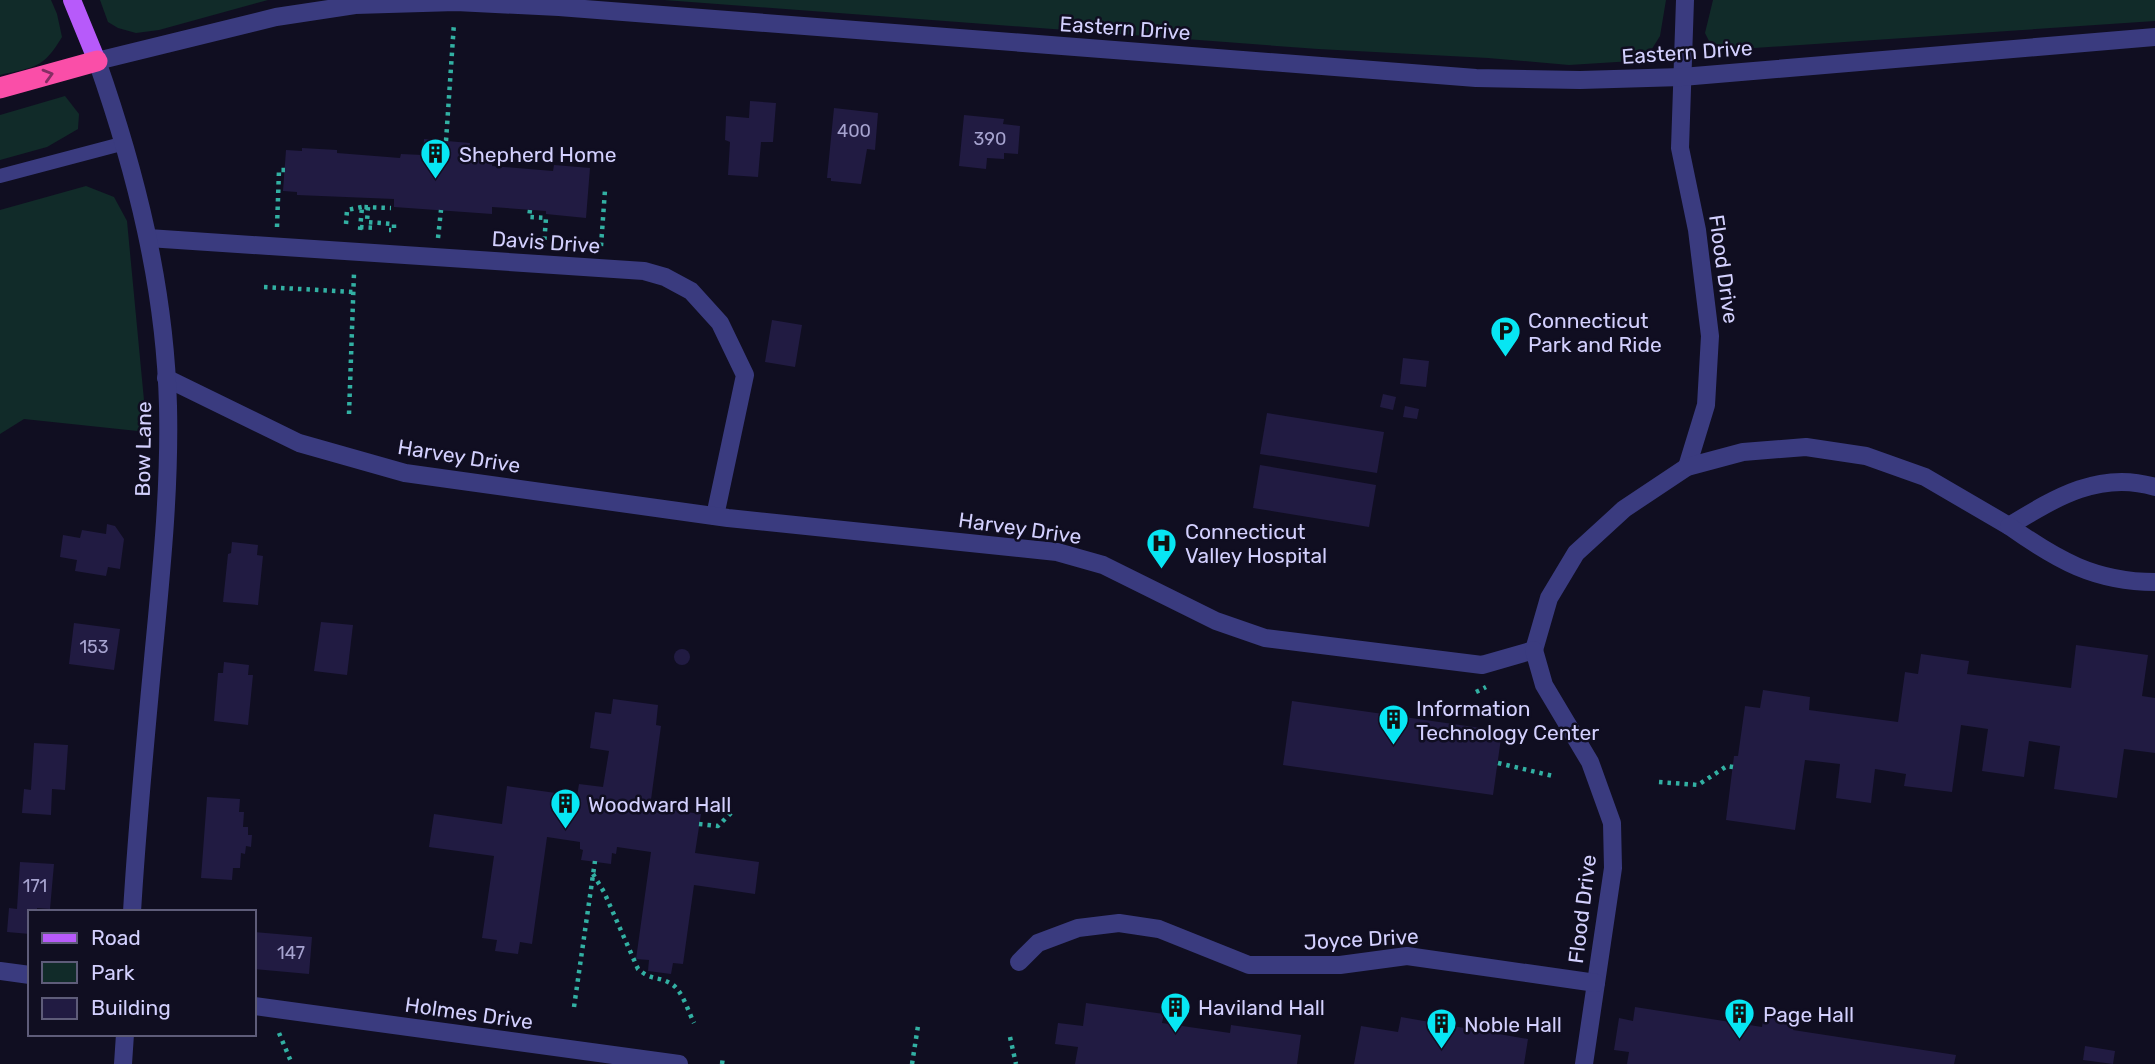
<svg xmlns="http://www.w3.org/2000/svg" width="2155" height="1064" viewBox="0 0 2155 1064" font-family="Rubik,sans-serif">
<rect width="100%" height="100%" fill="#100e21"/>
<g fill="#112b29">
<path d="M0,0H51L57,14L62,37C43,69 34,67 0,75Z"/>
<path d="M100,0H268L159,30L136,33L118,28L108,22Z"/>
<path d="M664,0H1666L1660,36L1650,52L1633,61L1569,65L1488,58L1318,49Z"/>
<path d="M1713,0H2155V21L1725,50L1712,47L1705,33Z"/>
<path d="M65,96L79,114L78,129L47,147L0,160V115Z"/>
<path d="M86,186L114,197L127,221L147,432L24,419L0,434V210Z"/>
</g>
<g fill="#211b42">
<path d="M750,101L776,103L773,142H761L758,177L728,175L730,142L725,140L726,116L749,118Z"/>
<path d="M834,108L878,113L875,150L867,149L861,184L831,181V178H827Z"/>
<path d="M964,115L1004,119L1003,124L1020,126L1018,154L1004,153V159L987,158L986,169L959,166Z"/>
<path d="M424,139L470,143L468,155L493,157L492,166L553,171L554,165L590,168L586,218L546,214V211L492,207V214L394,207V199L297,195V192L283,191L286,150L302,151V148L337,150V153L400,158L401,154L423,155Z"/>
<path d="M772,320L802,325L795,367L765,362Z"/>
<path d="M1403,358L1429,361L1426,387L1400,384Z"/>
<path d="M1383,394L1396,397L1393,410L1380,407Z"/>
<path d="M1405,406L1419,409L1417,419L1403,417Z"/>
<path d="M1267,413L1384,432L1377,473L1260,454Z"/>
<path d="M1260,465L1376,485L1369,527L1253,508Z"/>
<path d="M107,524L115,526L124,539L120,569L108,567L106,576L75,571L77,560L60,557L63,535L80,538L82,530L106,534Z"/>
<path d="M232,542L258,545L257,555L263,556L258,605L223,602L228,554L231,553Z"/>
<path d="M321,622L353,625L347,675L314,671Z"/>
<path d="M74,623L120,629L114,670L69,664Z"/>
<path d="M2076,645L2148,655L2142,696L2155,698V753L2124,749L2117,798L2054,789L2060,746L2029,741L2024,777L1982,771L1988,729L1961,725L1952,792L1904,786L1906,774L1875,769L1871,803L1836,798L1840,764L1805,760L1795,830L1726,820L1734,756H1738L1745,706L1760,708L1763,690L1810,697L1809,710L1898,722L1905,672L1918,674L1921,654L1969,661L1967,674L2071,688Z"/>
<circle cx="682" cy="657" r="8"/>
<path d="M224,662L249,665L248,675H253L248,725L214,721L218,673H223Z"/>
<path d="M613,699L658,705L656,725L661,726L650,807L701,814L695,853L759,862L755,894L694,885L683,964L673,963L671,974L648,971L649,960L636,959L651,852L617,847L616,854L612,853L611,864L581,860L583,850L580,849V842L547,837L532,944L520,942L518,954L495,951L497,940L482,938L494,856L429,847L434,814L502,824L507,786L577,796L579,784L603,787L609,751L590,748L595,712L611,714Z"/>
<path d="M1292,701L1502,731L1493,795L1283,765Z"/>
<path d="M34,743L68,745L65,790L52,789L51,815L22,813L24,789L31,790Z"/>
<path d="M207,797L240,799L239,812H244L243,827H248V835H252L251,847L246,846L245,854L241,853L240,868H233L232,880L201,878Z"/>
<path d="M20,862L54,864L50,909L37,908V912H30V934L7,932L9,908L17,909Z"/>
<path d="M254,932L312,937L309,974L254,969Z"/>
<path d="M1086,1003L1164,1014L1162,1023L1230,1033L1231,1025L1301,1035L1297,1064H1075L1078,1047L1055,1044L1058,1023L1083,1026Z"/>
<path d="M1635,1007L1762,1027L1764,1014L1795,1018L1793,1030L1956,1055L1954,1064H1627L1629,1052L1614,1050L1619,1018L1633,1021Z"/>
<path d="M1401,1017L1528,1039L1524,1064H1354L1361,1026L1398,1032Z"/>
<path d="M2085,1046L2115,1051L2113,1064L2083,1060Z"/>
</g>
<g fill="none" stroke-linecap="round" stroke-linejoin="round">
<g stroke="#32b0a3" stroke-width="4.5" stroke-dasharray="3.5 5" stroke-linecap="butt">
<path d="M446,141L454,23"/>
<path d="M368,207L367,222L394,224V230H389"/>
<path d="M530,210L529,217L546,218L544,245"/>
<path d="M346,224L347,210L362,207"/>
<path d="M277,227L279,170H285"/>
<path d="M360,227L377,228"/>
<path d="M360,230L362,207L391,208"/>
<path d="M438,238L441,210"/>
<path d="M601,246L605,190"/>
<path d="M264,287L354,292"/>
<path d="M349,414L354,273"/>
<path d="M1476,692L1486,687"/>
<path d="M1498,763L1553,776"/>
<path d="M1659,782L1698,785L1727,766L1733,767"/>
<path d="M699,824L718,826L731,813"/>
<path d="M593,874L604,892L638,969C652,981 657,976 670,983C682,989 688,1011 694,1023"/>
<path d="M574,1007L595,861"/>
<path d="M279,1033L292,1064"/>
<path d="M1010,1037L1016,1064"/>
<path d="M722,1064L723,1057"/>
<path d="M912,1064L918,1026"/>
</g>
<path stroke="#3a3b7f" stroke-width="14" d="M0,176L125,143"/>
<g stroke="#3a3b7f" stroke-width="18">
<path d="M1685,0L1680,148L1697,230L1710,336L1706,405L1687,467"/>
<path d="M148,238L644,271L665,277L691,291L720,323L745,375L715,516"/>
<path d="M166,378L299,443L405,473L728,518L1057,552L1103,565L1216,621L1265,638L1482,665L1534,650L1549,598L1576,553L1624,509L1687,467L1743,452L1806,447L1866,456L1925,477L2009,526C2055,498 2100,470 2155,487"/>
<path d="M2009,526C2057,560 2095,582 2155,582"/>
<path d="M1534,650L1544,685L1590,762L1612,823L1613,868L1584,1064"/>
<path d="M132,912C137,827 145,743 153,659C161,575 170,490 168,406C165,287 136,172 97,61L276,17L355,5L456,2L559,7L1476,78L1580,80L1682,77L2155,37"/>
<path d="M1019,962L1038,943L1078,928L1119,923L1159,929L1249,965H1340L1407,956L1596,983"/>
<path d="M0,971L30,975"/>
<path d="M254,1006L679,1064"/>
<path d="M123,1064L125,1034"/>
</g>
<path stroke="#b75afa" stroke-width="18" d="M72,0L97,61"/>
<path stroke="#fa4ea8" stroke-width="21" d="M0,88L97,61"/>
</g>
<defs><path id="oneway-chevron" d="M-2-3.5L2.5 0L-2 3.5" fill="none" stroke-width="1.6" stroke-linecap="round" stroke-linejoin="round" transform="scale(1.75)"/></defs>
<use stroke="#852e64" href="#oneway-chevron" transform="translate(48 75) rotate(-16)"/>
<defs>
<symbol id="building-pin" viewBox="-11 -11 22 30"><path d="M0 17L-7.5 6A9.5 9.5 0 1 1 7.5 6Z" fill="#07e6f3" stroke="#100e21"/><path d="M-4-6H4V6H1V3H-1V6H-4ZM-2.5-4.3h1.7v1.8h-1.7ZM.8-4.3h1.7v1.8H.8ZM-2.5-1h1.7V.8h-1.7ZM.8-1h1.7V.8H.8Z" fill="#111"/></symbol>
<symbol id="parking-pin" viewBox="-11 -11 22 30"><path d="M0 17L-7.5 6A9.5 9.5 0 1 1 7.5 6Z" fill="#07e6f3" stroke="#100e21"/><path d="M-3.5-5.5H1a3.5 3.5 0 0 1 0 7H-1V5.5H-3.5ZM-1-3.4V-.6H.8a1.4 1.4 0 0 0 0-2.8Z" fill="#111"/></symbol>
<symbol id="hospital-pin" viewBox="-11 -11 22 30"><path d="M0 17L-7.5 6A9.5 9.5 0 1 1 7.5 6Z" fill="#07e6f3" stroke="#100e21"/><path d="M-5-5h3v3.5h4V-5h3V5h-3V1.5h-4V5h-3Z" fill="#111"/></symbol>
</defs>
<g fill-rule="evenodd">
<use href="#building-pin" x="418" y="136" width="35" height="47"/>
<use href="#parking-pin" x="1488" y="314" width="35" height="47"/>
<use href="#hospital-pin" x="1144" y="526" width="35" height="47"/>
<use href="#building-pin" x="1376" y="702" width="35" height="47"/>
<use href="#building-pin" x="548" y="786" width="35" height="47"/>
<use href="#building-pin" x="1158" y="990" width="35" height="47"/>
<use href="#building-pin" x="1722" y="996" width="35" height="47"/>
<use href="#building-pin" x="1424" y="1006" width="35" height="47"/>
</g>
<g text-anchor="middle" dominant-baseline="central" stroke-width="5" stroke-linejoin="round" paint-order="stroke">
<g font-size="18" fill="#a6a3cf">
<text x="854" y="131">400</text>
<text x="990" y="139">390</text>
<text x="94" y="647">153</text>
<text x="35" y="886">171</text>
<text x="291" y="953">147</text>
</g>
<g font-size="21" fill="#d3d0fe" stroke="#100e21">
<text transform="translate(1125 28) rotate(4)">Eastern Drive</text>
<text transform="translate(1687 52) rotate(-4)">Eastern Drive</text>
<text transform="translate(546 242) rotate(4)">Davis Drive</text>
<text transform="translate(1724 269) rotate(82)">Flood Drive</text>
<text transform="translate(143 449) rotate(-89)">Bow Lane</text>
<text transform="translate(459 456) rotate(9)">Harvey Drive</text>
<text transform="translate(1020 528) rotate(8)">Harvey Drive</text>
<text transform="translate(1582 909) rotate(-83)">Flood Drive</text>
<text transform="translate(1361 939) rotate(-3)">Joyce Drive</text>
<text transform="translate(469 1013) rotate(8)">Holmes Drive</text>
</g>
<g font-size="21" fill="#d3d0fe" stroke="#100e21" text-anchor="start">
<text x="459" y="154">Shepherd Home</text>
<text x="1528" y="320">Connecticut<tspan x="1528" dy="24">Park and Ride</tspan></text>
<text x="1185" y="531">Connecticut<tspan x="1185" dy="24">Valley Hospital</tspan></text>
<text x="1416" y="708">Information<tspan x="1416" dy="24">Technology Center</tspan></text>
<text x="588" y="804">Woodward Hall</text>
<text x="1198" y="1007">Haviland Hall</text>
<text x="1763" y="1014">Page Hall</text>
<text x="1464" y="1024">Noble Hall</text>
</g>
</g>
<rect x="28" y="910" width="228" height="126" fill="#100e21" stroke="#5e5c79" stroke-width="2"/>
<rect x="42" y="933" width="35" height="10" fill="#b75afa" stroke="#5e5c79" stroke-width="2"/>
<text x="91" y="945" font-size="21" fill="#d3d0fe">Road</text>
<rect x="42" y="962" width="35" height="21" fill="#112b29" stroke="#5e5c79" stroke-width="2"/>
<text x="91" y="980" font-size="21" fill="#d3d0fe">Park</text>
<rect x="42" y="998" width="35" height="21" fill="#211b42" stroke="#5e5c79" stroke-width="2"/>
<text x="91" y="1015" font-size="21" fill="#d3d0fe">Building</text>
</svg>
